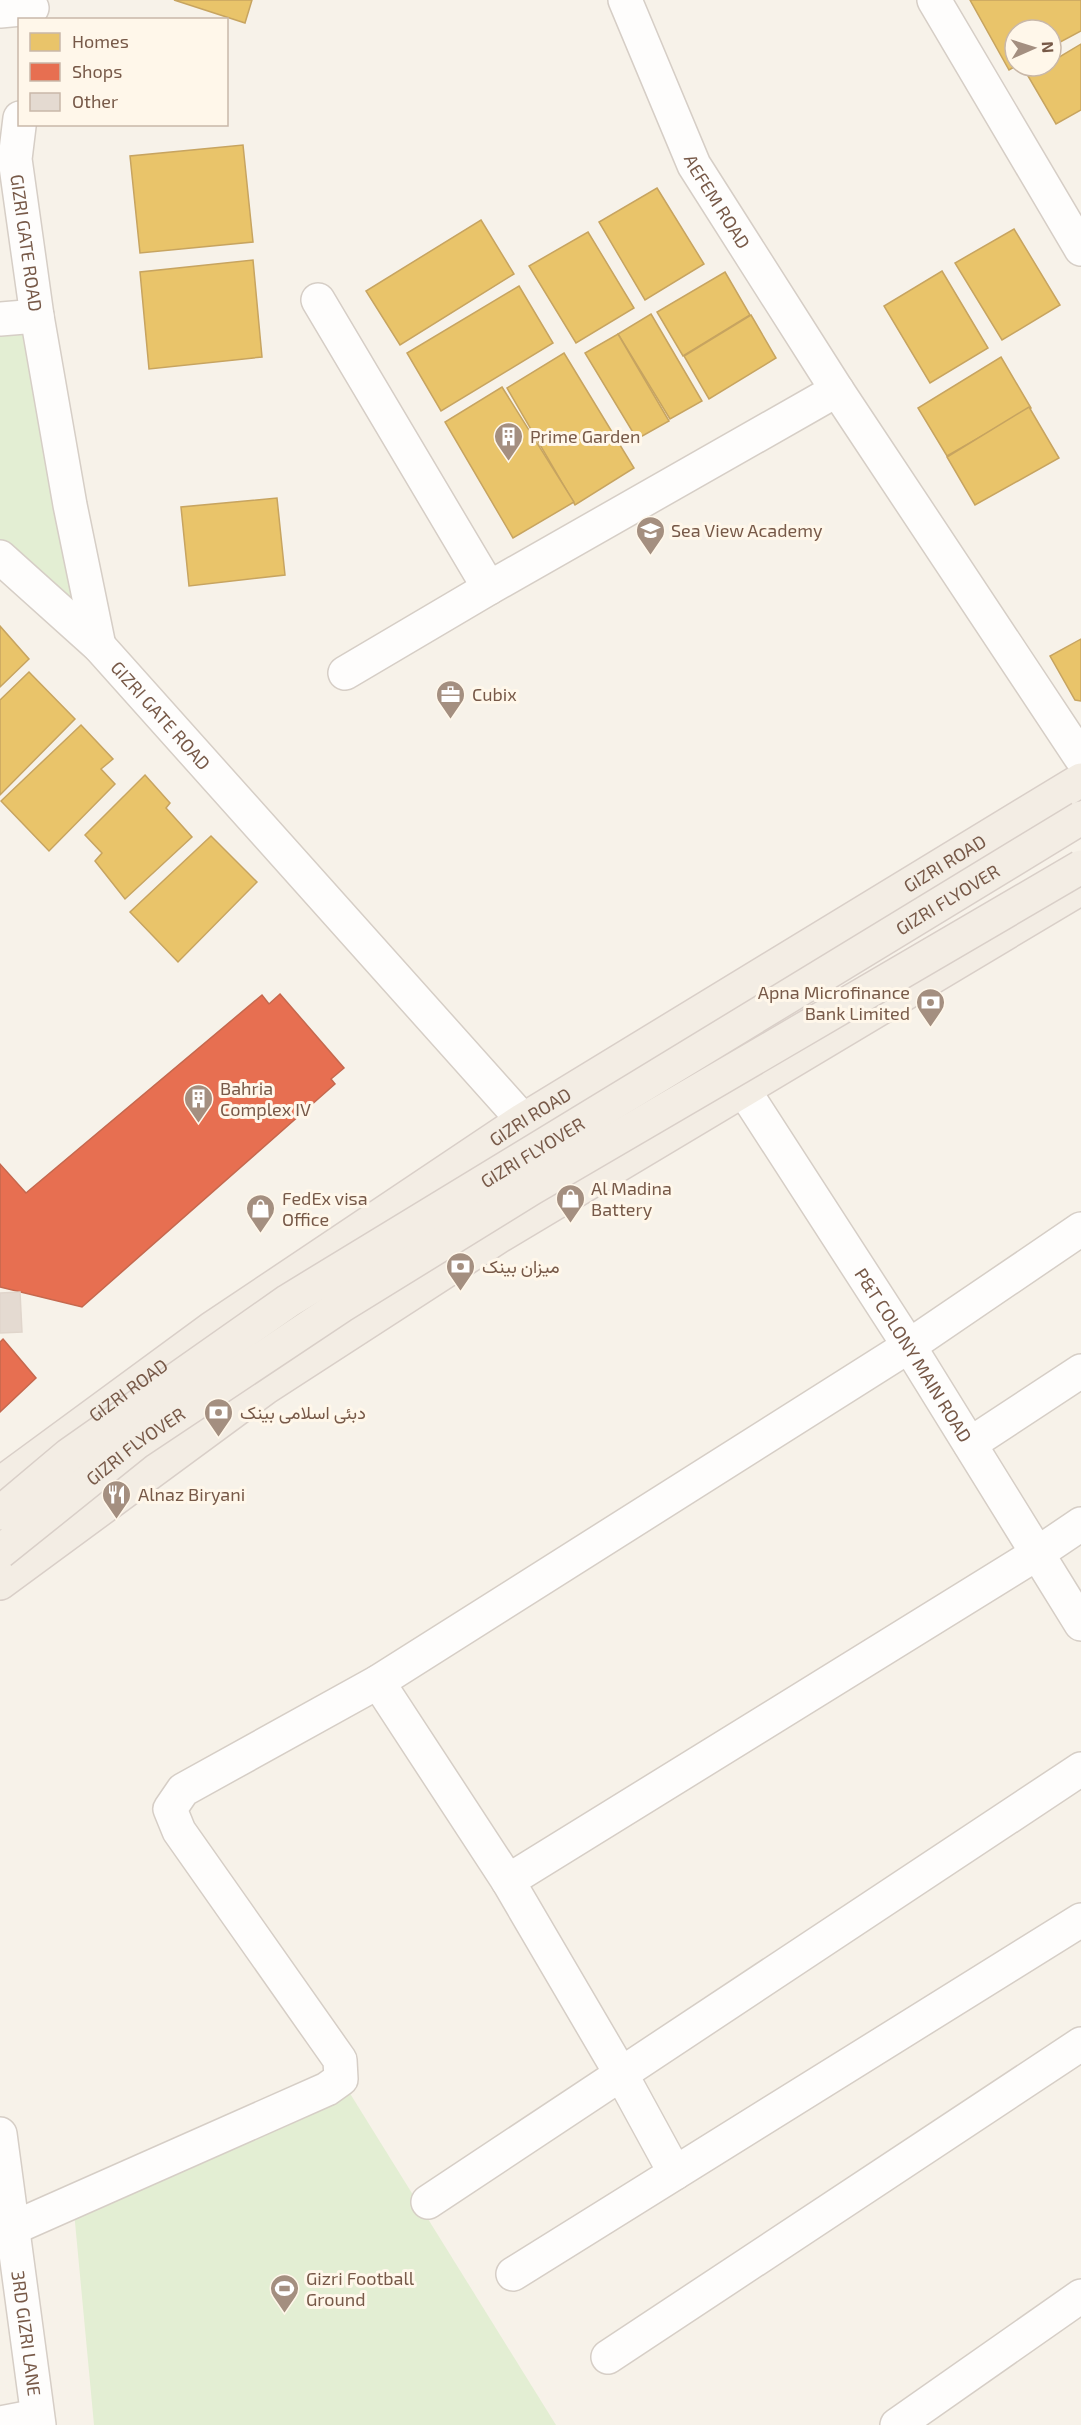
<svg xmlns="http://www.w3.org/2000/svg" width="1081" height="2425" viewBox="0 0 1081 2425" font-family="'Exo 2',Vazirmatn,sans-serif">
<rect width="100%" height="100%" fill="#f7f2e9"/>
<g fill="#e3eed3">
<path d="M37,316L99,646L0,557V319Z"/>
<path d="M341,2079L556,2425H94L73,2201Z"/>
</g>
<g fill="#e9c46a" stroke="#c7a460" stroke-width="1.5">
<path d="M174,0H252L245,23Z"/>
<path d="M970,0H1081V31L1051,47V30H1015L1016,66L1009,70Z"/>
<path d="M1081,44V110L1056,124L1028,76L1044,66H1051V62Z"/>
<path d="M243,145L253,242L140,253L130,156Z"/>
<path d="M657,188L704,264L645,300L599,222Z"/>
<path d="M481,220L514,274L400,345L366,291Z"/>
<path d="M1014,229L1060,305L1002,340L955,263Z"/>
<path d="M588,232L634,308L576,343L529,266Z"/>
<path d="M253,260L262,357L149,369L140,272Z"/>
<path d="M942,271L988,348L930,383L884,306Z"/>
<path d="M725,272L750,315L683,356L657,312Z"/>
<path d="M519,286L553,343L441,411L407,353Z"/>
<path d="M651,314L702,401L670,419L618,334Z"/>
<path d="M751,315L776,358L709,399L684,356Z"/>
<path d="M618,334L669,421L637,439L585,353Z"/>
<path d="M564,353L634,468L575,505L507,388Z"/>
<path d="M1001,357L1031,408L947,456L918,408Z"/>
<path d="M502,387L574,502L513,538L445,422Z"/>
<path d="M1029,407L1059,458L975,505L947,457Z"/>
<path d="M277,498L285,575L189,586L181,507Z"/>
<path d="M0,626L29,659L0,687Z"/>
<path d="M1081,639V701L1075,700L1050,656Z"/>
<path d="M29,672L75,719L0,795V700Z"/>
<path d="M81,725L113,759L101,769L115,784L49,851L1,801Z"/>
<path d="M145,775L170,803L166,808L192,837L125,899L95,861L102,853L85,835Z"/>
<path d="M211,836L257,882L178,962L130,912Z"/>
</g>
<g fill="#e76f51" stroke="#c5684e" stroke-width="1.5">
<path d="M280,994L344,1068L331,1079L335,1084L82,1307L0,1287V1164L26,1193L262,995L269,1004Z"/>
<path d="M3,1339L36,1378L0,1412V1342Z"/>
</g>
<path fill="#e4dad1" stroke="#e0d5cb" stroke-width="1.5" d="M20,1292L22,1332L0,1333V1293Z"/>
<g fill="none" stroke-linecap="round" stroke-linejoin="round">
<defs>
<g id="street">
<path id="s1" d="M625,0L694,165L837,390L1081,758"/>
<path d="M934,0L1081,249"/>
<path d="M0,11L32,8"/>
<path id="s2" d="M20,118L15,159L37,316L70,505L99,646"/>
<path d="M318,300L489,588"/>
<path d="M0,319L37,316"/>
<path id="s3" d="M0,557L99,646L523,1120L537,1145"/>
<path d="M345,673L489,588L837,390"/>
<path d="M970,1444L1081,1371"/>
<path d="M378,1682L508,1881L621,2074L675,2173"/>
<path d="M508,1881L1038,1553L1081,1524"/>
<path id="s4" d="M0,2134L39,2425"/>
<path d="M428,2202L1081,1769"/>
<path d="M11,2229L327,2089L341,2079L340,2060L179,1831L170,1809L183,1790L378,1682L909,1346L1081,1229"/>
<path d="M513,2274L1081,1920"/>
<path d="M608,2357L1081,2044"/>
<path d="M0,2423L37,2416"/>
<path d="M897,2425L1081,2296"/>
</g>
<g id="secondary">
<path id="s5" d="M743,1089L909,1346L1081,1624"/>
</g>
<g id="primary">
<path id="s6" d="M0,1484L211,1329L523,1120L1081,780"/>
<path d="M0,1583L265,1388L501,1235L1081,888"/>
</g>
</defs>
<use href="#street" stroke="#d6cec6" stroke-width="36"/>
<use href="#secondary" stroke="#d6cec6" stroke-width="36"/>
<use href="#primary" stroke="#d9cfc8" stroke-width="36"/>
<use href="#street" stroke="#fefdfc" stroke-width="33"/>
<use href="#secondary" stroke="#fefdfc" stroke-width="33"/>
<use href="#primary" stroke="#f3ede4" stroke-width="33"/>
<defs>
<g id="primary-bridge">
<path id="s7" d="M0,1513L69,1455L288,1301L1081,818"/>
<path id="s8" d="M0,1552L137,1442L341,1306L532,1188L1081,867"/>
</g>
</defs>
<use href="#primary-bridge" stroke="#d9cfc8" stroke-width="36" stroke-linecap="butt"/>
<use href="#primary-bridge" stroke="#f3ede4" stroke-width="33"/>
</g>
<defs>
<symbol id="building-pin" viewBox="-11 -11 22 30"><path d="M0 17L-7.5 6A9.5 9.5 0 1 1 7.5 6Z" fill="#a48f80" stroke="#fff7ea"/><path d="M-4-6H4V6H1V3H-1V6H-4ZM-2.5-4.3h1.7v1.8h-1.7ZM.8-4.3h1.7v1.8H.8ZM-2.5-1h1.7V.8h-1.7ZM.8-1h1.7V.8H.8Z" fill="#fff"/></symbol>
<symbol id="school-pin" viewBox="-11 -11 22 30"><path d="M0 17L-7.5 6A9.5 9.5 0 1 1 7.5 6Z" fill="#a48f80" stroke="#fff7ea"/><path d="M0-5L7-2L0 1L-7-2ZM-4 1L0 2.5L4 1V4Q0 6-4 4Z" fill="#fff"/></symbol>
<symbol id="office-pin" viewBox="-11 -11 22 30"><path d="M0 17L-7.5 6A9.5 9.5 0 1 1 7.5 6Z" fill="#a48f80" stroke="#fff7ea"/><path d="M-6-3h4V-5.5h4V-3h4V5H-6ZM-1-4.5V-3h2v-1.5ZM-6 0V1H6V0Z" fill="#fff"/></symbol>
<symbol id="bank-pin" viewBox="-11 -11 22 30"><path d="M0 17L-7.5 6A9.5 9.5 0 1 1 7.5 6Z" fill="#a48f80" stroke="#fff7ea"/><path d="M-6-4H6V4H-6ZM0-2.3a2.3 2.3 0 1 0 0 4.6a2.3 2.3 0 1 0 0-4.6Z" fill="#fff"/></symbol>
<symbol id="shop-pin" viewBox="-11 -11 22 30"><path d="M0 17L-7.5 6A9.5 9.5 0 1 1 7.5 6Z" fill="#a48f80" stroke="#fff7ea"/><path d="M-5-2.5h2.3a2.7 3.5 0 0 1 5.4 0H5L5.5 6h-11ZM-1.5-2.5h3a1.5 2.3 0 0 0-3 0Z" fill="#fff"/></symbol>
<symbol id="restaurant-pin" viewBox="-11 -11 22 30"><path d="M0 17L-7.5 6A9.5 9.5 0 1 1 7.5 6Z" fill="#a48f80" stroke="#fff7ea"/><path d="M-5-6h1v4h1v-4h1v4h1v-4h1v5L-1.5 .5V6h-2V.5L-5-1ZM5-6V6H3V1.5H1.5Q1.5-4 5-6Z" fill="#fff"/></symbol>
<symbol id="stadium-pin" viewBox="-11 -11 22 30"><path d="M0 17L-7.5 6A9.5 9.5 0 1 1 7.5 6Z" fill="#a48f80" stroke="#fff7ea"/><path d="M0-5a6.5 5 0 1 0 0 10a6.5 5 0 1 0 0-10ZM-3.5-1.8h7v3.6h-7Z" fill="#fff"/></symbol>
</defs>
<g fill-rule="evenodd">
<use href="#building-pin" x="492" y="420" width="33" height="45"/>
<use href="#school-pin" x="634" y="514" width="33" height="45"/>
<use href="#office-pin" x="434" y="678" width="33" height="45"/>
<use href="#bank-pin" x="914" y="986" width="33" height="45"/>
<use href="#building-pin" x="182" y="1082" width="33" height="45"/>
<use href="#shop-pin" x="554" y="1182" width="33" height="45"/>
<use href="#shop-pin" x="244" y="1192" width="33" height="45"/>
<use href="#bank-pin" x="444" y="1250" width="33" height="45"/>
<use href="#bank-pin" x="202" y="1396" width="33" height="45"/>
<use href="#restaurant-pin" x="100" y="1478" width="33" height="45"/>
<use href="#stadium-pin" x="268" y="2272" width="33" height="45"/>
</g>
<g text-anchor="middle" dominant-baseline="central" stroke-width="6" stroke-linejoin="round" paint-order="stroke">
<g font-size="18" fill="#775948" stroke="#fff7ea">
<text stroke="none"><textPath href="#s1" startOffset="222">AEFEM ROAD</textPath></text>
<text stroke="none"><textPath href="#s2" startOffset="126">GIZRI GATE ROAD</textPath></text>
<text stroke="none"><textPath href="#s3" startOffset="226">GIZRI GATE ROAD</textPath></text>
<text stroke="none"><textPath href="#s6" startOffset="1131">GIZRI ROAD</textPath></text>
<text stroke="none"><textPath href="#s7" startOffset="1130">GIZRI FLYOVER</textPath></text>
<text stroke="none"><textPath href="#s6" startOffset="645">GIZRI ROAD</textPath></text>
<text stroke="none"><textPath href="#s7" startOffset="644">GIZRI FLYOVER</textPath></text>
<text stroke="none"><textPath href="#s5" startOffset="316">P&amp;T COLONY MAIN ROAD</textPath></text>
<text stroke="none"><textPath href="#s6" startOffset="159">GIZRI ROAD</textPath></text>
<text stroke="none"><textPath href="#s8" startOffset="172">GIZRI FLYOVER</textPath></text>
<text stroke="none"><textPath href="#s4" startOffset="201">3RD GIZRI LANE</textPath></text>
</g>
<g font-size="18" fill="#775948" stroke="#fff7ea" text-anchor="start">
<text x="530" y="436">Prime Garden</text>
<text x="671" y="530">Sea View Academy</text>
<text x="472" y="694">Cubix</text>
<text x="910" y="992" text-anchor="end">Apna Microfinance<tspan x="910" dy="21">Bank Limited</tspan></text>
<text x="220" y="1088">Bahria<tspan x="220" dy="21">Complex IV</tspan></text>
<text x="591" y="1188">Al Madina<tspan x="591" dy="21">Battery</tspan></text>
<text x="282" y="1198">FedEx visa<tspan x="282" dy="21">Office</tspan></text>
<text x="482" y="1266">میزان بینک</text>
<text x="240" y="1412">دبئی اسلامی بینک</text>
<text x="138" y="1494">Alnaz Biryani</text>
<text x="306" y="2278">Gizri Football<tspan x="306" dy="21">Ground</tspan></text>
</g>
</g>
<rect x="18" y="18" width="210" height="108" fill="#fff7ea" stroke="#c9b8a9" stroke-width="1.5"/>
<rect x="30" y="33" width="30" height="18" fill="#e9c46a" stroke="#c9b8a9" stroke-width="1.5"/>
<text x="72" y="48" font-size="18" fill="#775948">Homes</text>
<rect x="30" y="63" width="30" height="18" fill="#e76f51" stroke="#c9b8a9" stroke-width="1.5"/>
<text x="72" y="78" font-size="18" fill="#775948">Shops</text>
<rect x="30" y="93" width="30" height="18" fill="#e4dad1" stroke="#c9b8a9" stroke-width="1.5"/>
<text x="72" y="108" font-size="18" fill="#775948">Other</text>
<g transform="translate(1033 48) rotate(87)"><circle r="28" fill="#fff7ea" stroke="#c9b8a9" stroke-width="1.5"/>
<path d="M0-4.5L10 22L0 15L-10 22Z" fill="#a48f80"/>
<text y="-9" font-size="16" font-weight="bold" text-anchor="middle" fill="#775948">N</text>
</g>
</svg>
